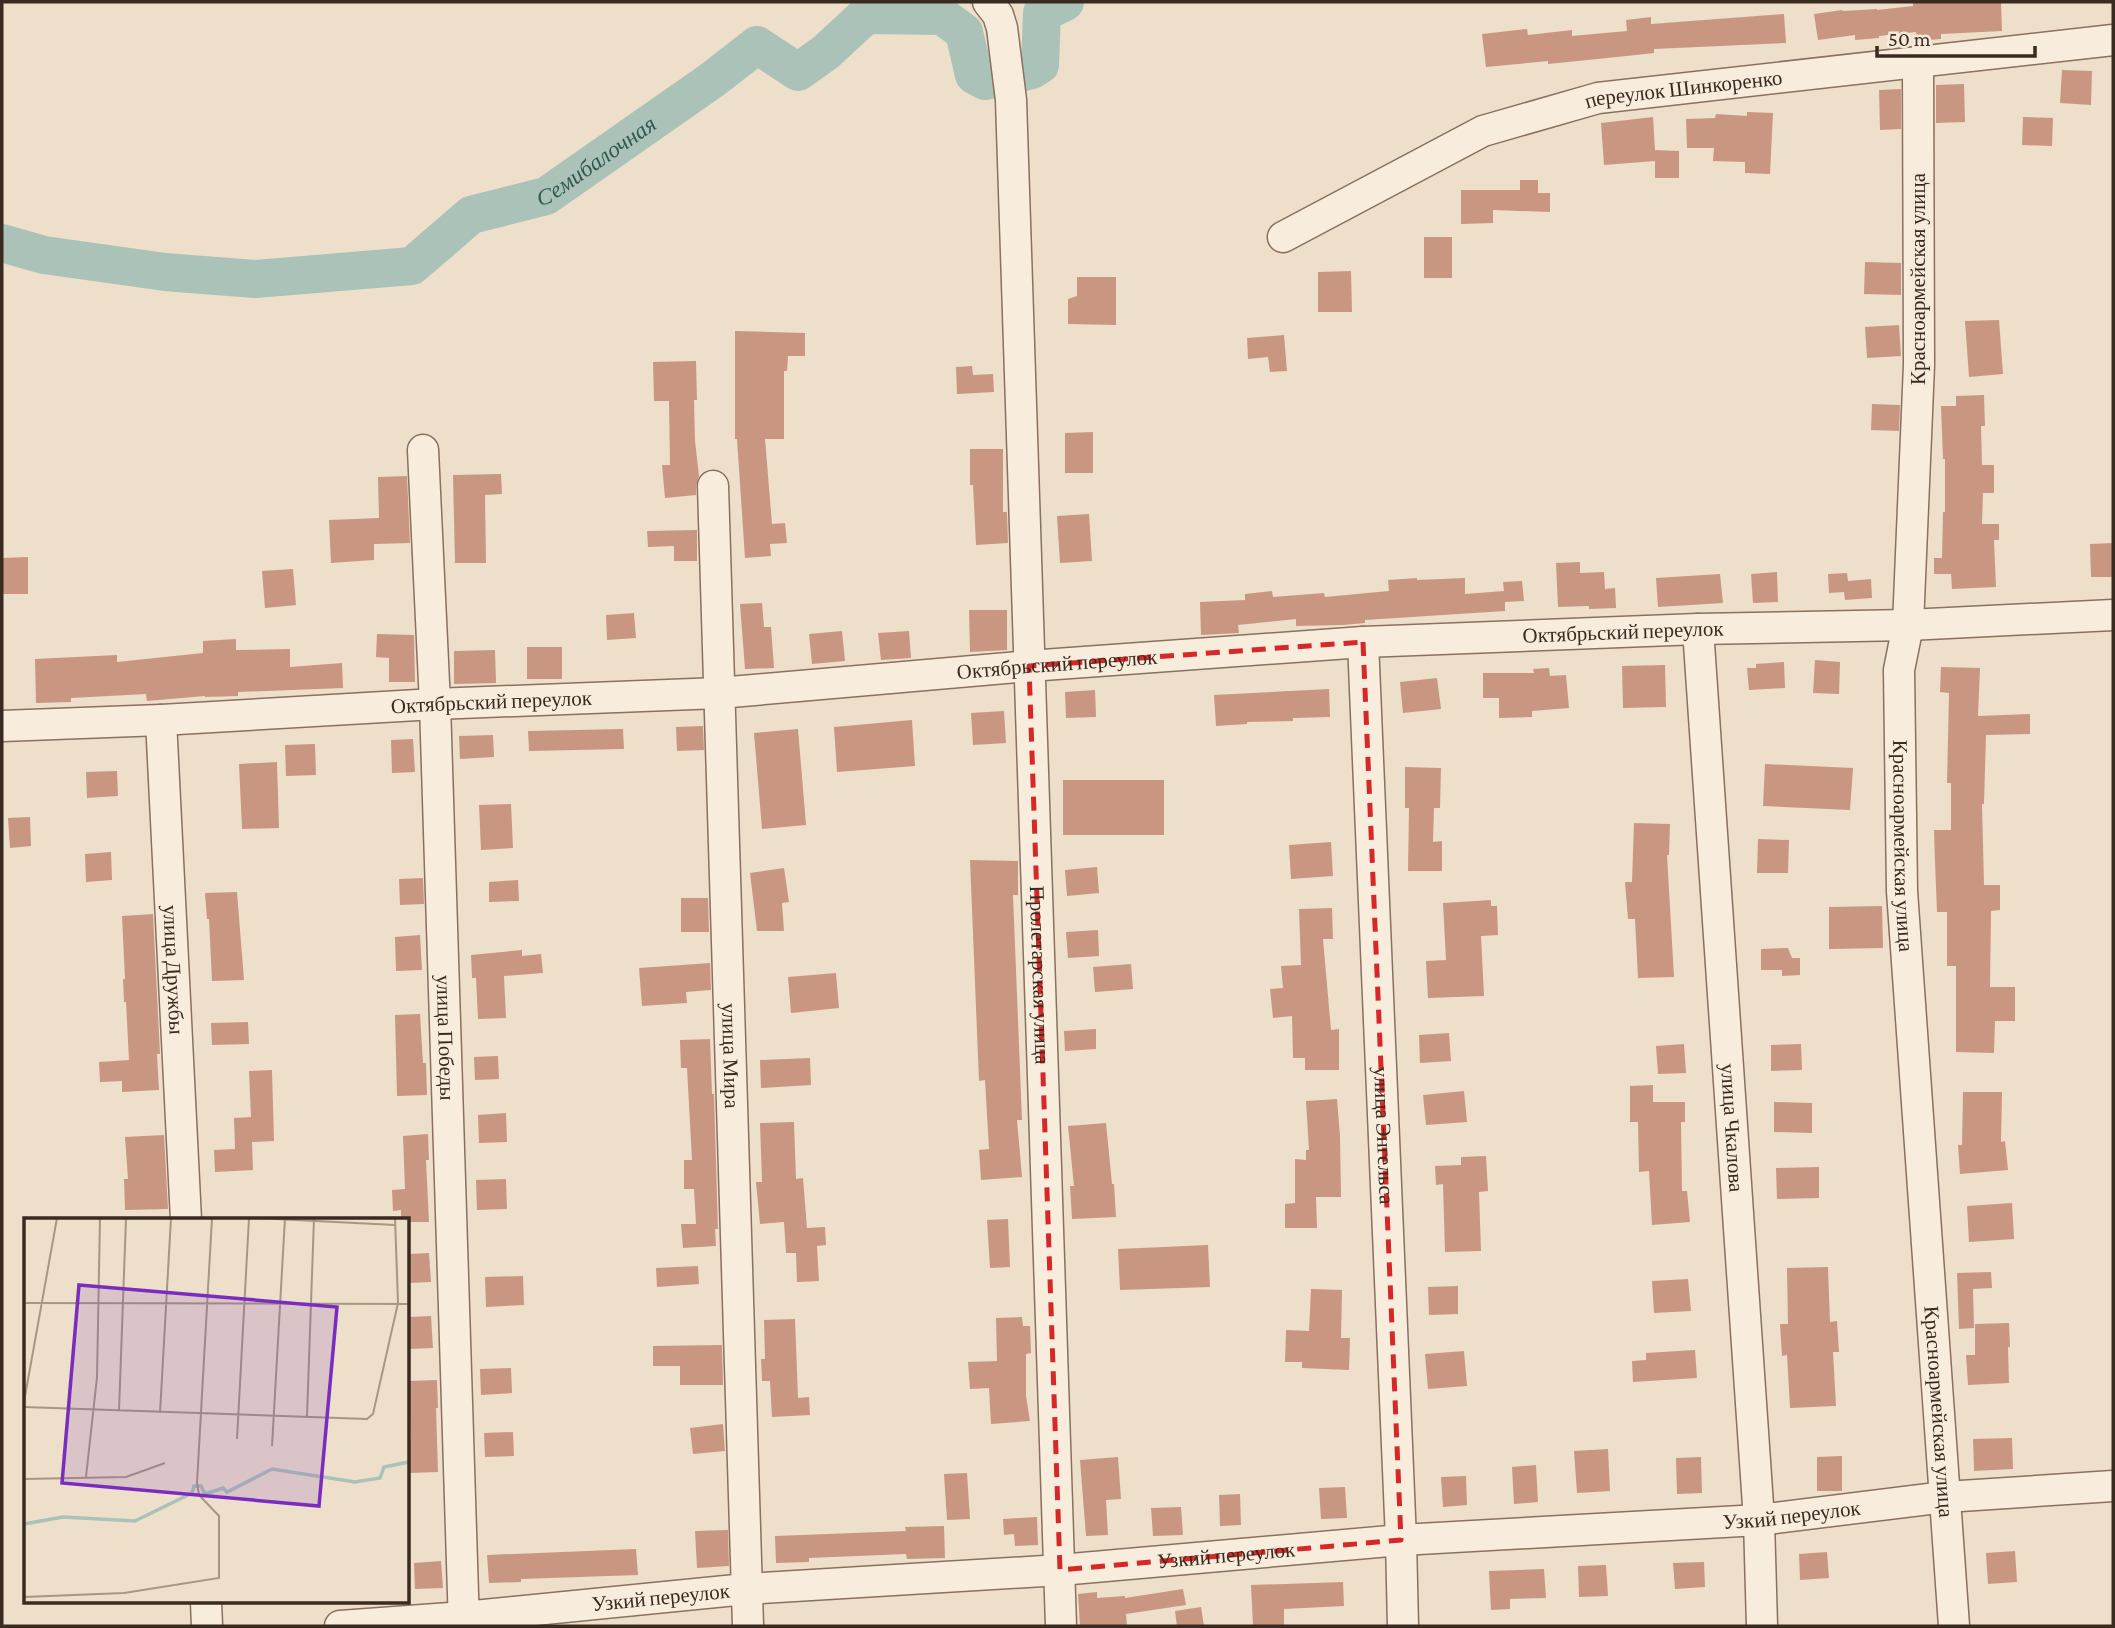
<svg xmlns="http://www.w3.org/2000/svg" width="2115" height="1628" viewBox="0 0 2115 1628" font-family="'Crimson Pro',serif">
<rect width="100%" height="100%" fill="#eddfc9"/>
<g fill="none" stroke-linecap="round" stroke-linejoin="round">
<path stroke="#aac2b8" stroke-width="38" id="s1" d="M2,243L44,255L165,272L255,279L412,266L471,215L546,196L712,80L757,45L798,72L826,52L866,15L942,16L964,32L974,75L985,81L1032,70L1040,65L1042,13L1065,2"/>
</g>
<g fill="#c99781">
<path d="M1913,2H2001L2002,31L1941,34V39L1917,41L1916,32L1879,36V38L1855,40V35L1818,40L1814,14L1842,10L1843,11L1877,9V10L1913,6Z"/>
<path d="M1784,14L1786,43L1654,49V53L1617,57L1548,64V61L1486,67L1482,34L1527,29L1528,35L1572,30V36L1627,31L1626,20L1651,17V24Z"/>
<path d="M2062,70L2092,71L2091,105L2060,103Z"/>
<path d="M1964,84L1965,122L1936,123V85Z"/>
<path d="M1901,89V129L1880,130L1879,90Z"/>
<path d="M1747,112L1773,113L1770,174L1745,173V162L1713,161L1714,148H1687L1686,119L1715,118L1716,114L1747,116Z"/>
<path d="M1653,117L1655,150L1679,151V178H1655V161L1604,165L1601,123Z"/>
<path d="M2023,117L2053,118L2052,146L2022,145Z"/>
<path d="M1520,180H1538V193H1550V212L1493,210V223L1461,224V190H1520Z"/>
<rect x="1424" y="237" width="28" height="41"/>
<path d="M1865,262L1901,263V295L1864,294Z"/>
<path d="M1351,271L1352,312H1318V272Z"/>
<path d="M1077,277H1116V325L1068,324V299L1077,296Z"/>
<path d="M1999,320L2003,374L1969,377L1965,321Z"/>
<path d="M1899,325L1901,356L1867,358L1865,327Z"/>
<path d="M735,331L805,333V356H788L787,371H784V439H765L772,524L785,523L787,543L770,544L771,556L745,558L737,439H735Z"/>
<path d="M1284,335L1287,371L1270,372L1268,357L1248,359L1247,338Z"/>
<path d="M696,361L697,400H694L695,441L699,476L696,486V495L665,498L662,465H670L669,401H654L653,362Z"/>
<path d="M972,366L973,375L993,374L994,392L957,394L956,367Z"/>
<path d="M1984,395L1985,426H1981L1982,465H1994V493H1983L1982,524H1999V540H1994L1996,587L1952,589L1951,574H1934V558H1942L1943,512H1945V459H1943L1941,406H1956V396Z"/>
<path d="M1872,404L1900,405L1899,431L1871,430Z"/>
<path d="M1093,432V473H1065V433Z"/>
<path d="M970,449H1003V512H1007L1008,543L976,545L973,485H970Z"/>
<path d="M501,474L502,494L485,495L486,563H455L453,475Z"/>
<path d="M407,476L410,543L374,544V560L331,563L329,520L379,518L378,477Z"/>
<path d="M1089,514L1092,561L1060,563L1057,516Z"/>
<path d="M697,530V561H674V546L648,547L647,531Z"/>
<path d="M2113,543V577H2091L2090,544Z"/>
<path d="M28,557V594H2V558Z"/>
<path d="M1580,562V573L1604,572L1605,589L1615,588L1616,608L1589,609V606L1558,607L1556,563Z"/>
<path d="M293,569L296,605L265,608L262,571Z"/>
<path d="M1777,572L1778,602L1753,603L1751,574Z"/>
<path d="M1847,573L1848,581L1871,579L1872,598L1845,600L1844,592L1829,593L1828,574Z"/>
<path d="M1720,574L1723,603L1658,607L1656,578Z"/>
<path d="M1417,578V580L1465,578V594L1504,591L1503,582L1522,581L1524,601L1505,602V611L1365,620V623L1343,625L1296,626V619L1238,625L1239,633L1201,635L1200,602L1245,600V594L1272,591L1273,597L1324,593L1325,597L1389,591L1388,580Z"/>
<path d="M762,603L764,627H771L774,668L745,669L740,604Z"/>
<path d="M969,610H1007V650L970,652Z"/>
<path d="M634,613L636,638L607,640L606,615Z"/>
<path d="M842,631L845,661L812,664L809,634Z"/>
<path d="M909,631L911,658L881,660L878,633Z"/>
<path d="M377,634L414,635L415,682H389V658L376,657Z"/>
<path d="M236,639V650L290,649V667L342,663L343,688L238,692V696L205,697V696L147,701L146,694L71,698V702L36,703L35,659L117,655V662L203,653V641Z"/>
<rect x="527" y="647" width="35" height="32"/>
<path d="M495,650L496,683L454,684V651Z"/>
<path d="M1815,660L1840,662L1839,694L1813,693Z"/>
<path d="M1784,662L1785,688L1749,690L1747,668H1756V664Z"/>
<path d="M1665,665L1666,707L1623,708L1622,666Z"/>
<path d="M1941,667L1980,668L1978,716L2030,714V734L1986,735L1984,804H1982L1984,885H2000V910L1991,911L1990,987H2015V1021H1995L1994,1053L1956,1052V966H1947V912H1937L1935,862L1934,830H1951V783H1947L1949,693L1940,692Z"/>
<path d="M1549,668L1550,676L1566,675L1569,708L1532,711V717L1499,718V698H1483V673H1534L1533,669Z"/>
<path d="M1437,678L1441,709L1403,713L1400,682Z"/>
<path d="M1329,689L1330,717L1293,718V721L1247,722V724L1216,726L1214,695Z"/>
<path d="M1095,690L1096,717L1066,718L1065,692Z"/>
<path d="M1004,711L1006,743L973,745L971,713Z"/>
<path d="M912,720L915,766L837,772L834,727Z"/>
<path d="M703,726L704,750L677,751L676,727Z"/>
<path d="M623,729L624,749L529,751L528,731Z"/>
<path d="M798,729L806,825L762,829L754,733Z"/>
<path d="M493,735L494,757L460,759L459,736Z"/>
<path d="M413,739L415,772L392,773L391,740Z"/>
<path d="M315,744L316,775L286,776L285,745Z"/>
<path d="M277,762L279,828L242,829L239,764Z"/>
<path d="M1765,764L1853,768L1850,810L1763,806Z"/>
<path d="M1405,767L1441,768L1440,808H1434L1433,842L1442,841V871H1408L1409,808H1405Z"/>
<path d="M117,771L118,796L87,798L86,772Z"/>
<rect x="1063" y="780" width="101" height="55"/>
<path d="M511,804L513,848L481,850L479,805Z"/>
<path d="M30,817L31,846L10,848L8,818Z"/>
<path d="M1634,823L1670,824L1669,855H1667L1674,977L1638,978L1635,919H1628L1625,882H1632Z"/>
<path d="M1758,839L1789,840L1788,873H1757Z"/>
<path d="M1331,842L1333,876L1291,879L1289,845Z"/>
<path d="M111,852L112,880L86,882L85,854Z"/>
<path d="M970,860L1018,861V895H1013L1022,1120H1017L1022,1177L981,1180L979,1150L989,1149L985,1080L979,1081Z"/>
<path d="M1097,867L1099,893L1067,896L1065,870Z"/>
<path d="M784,868L789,902L782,903L784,931H757L750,873Z"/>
<path d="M423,878L424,904L400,905L399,879Z"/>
<path d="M518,880L519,901L489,902V882Z"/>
<path d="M237,892L244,980L212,981L209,919H207L205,893Z"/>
<path d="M681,898H708L709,932H681Z"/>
<path d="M1491,900V906H1497L1498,935L1481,936L1484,996L1428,998L1426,961L1446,960L1443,903Z"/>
<path d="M1882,906L1883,948L1829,949V907Z"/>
<path d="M1332,908L1333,939H1323L1331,1030L1339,1029V1070H1305V1058H1293L1292,1016L1273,1018L1270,989L1283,988L1281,966L1301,965L1299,909Z"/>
<path d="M153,914L160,1054H157L159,1090L122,1092V1081L100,1082L99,1062L129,1060L126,1002H124L123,979H125L122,916Z"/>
<path d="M1098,930L1099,956L1068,958L1066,932Z"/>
<path d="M420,935L422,970L396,971L395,937Z"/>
<path d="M1788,948L1792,958H1800V975L1782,976V970H1761V949Z"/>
<path d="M522,950V956L541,954L543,973L504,976L506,1018L478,1019L476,978H472L471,955Z"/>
<path d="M710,963L711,990L686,992L687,1003L642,1006L639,968Z"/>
<path d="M1131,964L1133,989L1095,992L1093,967Z"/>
<path d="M836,973L839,1008L791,1013L788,977Z"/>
<path d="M420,1014L423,1063H426L427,1095L397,1096L395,1015Z"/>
<path d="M248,1022L249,1044L212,1045L211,1023Z"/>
<path d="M1096,1029V1049L1065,1051L1064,1031Z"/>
<path d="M1449,1033L1451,1061L1420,1063L1419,1035Z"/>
<path d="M710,1039L712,1094H714L718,1229H715L716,1246L683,1248L681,1224H696L694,1189H684V1160H692L687,1068H681L680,1040Z"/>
<path d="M1684,1044L1686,1073L1658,1074L1656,1046Z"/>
<path d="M1801,1044L1802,1070L1771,1071V1045Z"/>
<path d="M498,1056L499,1079L475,1080L474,1057Z"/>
<path d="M810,1058L811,1085L761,1088L760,1060Z"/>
<path d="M272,1070L274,1141L252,1142L253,1170L215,1172L214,1150L235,1149L234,1118L251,1117L249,1071Z"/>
<path d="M1653,1085V1102H1685V1122H1681L1682,1191H1687L1690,1222L1652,1225L1649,1171L1639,1172L1638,1122H1630V1086Z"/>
<path d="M1464,1091L1467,1122L1426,1125L1423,1095Z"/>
<path d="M1963,1092H2002L2001,1142L2005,1141L2008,1170L1960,1174L1958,1145H1962Z"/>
<path d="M1337,1099L1340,1136L1341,1197H1316L1317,1228H1285V1204L1295,1203V1159L1306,1160V1150H1309L1306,1101Z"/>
<path d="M1774,1102L1812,1103V1133L1774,1132Z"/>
<path d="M506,1113L507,1142L479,1143L478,1115Z"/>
<path d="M794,1122L796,1179L803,1178L807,1228L825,1227L826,1245L817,1246L819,1281L797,1282L796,1253H786L784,1222L760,1224L756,1182H762L760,1123Z"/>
<path d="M1106,1123L1112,1184H1114L1116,1217L1072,1219L1070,1186H1074L1068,1126Z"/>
<path d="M428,1134L429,1160H426L429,1222H408V1220H401V1210L393,1211L392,1190L405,1189L403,1136Z"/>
<path d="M164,1135L168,1209L125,1210L124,1179H128L125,1137Z"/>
<path d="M1486,1156L1488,1191L1479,1192L1481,1251L1445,1252L1443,1184L1436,1185L1435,1166L1461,1165V1157Z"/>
<path d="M1819,1167V1198L1777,1199L1776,1168Z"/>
<path d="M506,1179L507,1209L477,1210L476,1180Z"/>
<path d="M2012,1203L2014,1239L1969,1242L1967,1206Z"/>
<path d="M1008,1219L1010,1267L990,1268L987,1220Z"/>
<path d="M1208,1245L1210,1287L1120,1290L1118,1249Z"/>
<path d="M429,1253L431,1282L408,1283V1254Z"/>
<path d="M698,1266L699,1284L657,1287L656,1268Z"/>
<path d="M1828,1267L1830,1322L1837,1321L1839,1352H1833L1836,1406L1790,1408L1787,1355L1782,1356L1780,1324H1788L1787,1268Z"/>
<path d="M1991,1272L1992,1288L1973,1289L1974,1328L1959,1329L1957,1273Z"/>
<path d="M523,1276L524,1305L486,1307L485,1277Z"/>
<path d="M1688,1279L1691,1311L1654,1313L1652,1281Z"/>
<path d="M1458,1286V1314L1429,1315L1428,1287Z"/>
<path d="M1311,1289L1342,1290L1341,1338H1350L1349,1370L1302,1368V1362H1285L1286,1330L1309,1331Z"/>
<path d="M431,1316L433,1348L408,1349V1317Z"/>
<path d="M1022,1317L1023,1326H1030L1031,1353L1026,1354V1396L1030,1421L991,1424L989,1388L970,1389L968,1362L997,1361L996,1318Z"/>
<path d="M795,1319L798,1398L809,1397L810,1415L772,1417L770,1381H762L761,1359H765L764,1320Z"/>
<path d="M2009,1323L2010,1347H2008L2009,1383L1968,1385L1966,1355H1975V1324Z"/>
<path d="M722,1345L723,1385H680V1366H653V1346Z"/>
<path d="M1695,1350L1697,1378L1633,1382L1632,1361L1646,1360V1353Z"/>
<path d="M1464,1351L1467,1386L1428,1389L1425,1354Z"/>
<path d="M511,1368L512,1393L481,1395L480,1369Z"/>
<path d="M437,1380L438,1408H436L438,1472L410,1473L408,1441L411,1440L409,1381Z"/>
<path d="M723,1424L725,1451L693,1454L690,1428Z"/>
<path d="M513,1432L514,1456L485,1457L484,1433Z"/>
<path d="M2012,1438L2013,1469L1974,1471L1973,1439Z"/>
<path d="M1608,1449L1610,1491L1577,1493L1574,1451Z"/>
<path d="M1842,1456V1491H1817V1457Z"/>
<path d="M1118,1457L1121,1499L1106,1500L1108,1535L1086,1536L1080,1460Z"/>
<path d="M1701,1457L1702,1493L1677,1494L1676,1458Z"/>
<path d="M1536,1465L1538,1502L1514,1504L1512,1467Z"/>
<path d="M967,1473L970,1519L947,1520L944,1474Z"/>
<path d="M1466,1476L1467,1505L1443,1507L1441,1477Z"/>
<path d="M1345,1487L1347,1518L1321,1519L1319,1488Z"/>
<path d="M1240,1494L1241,1525L1220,1526L1219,1495Z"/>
<path d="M1181,1507L1183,1535L1153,1536L1151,1508Z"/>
<path d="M1037,1517L1038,1545L1015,1546L1014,1534L1004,1535L1003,1519Z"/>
<path d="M944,1526L945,1558L907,1559L906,1554L809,1558V1562L776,1563L775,1536L906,1531L905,1527Z"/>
<path d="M728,1530L729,1566L697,1568L695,1531Z"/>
<path d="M636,1549L638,1575L521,1579V1582L489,1583L487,1555Z"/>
<path d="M2015,1551L2017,1582L1988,1584L1986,1553Z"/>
<path d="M1827,1552L1829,1578L1800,1580L1799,1554Z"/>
<path d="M441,1561L443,1588L415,1589L414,1563Z"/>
<path d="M1704,1562L1705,1587L1675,1589L1673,1563Z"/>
<path d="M1606,1565L1608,1596L1579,1597L1578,1566Z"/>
<path d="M1544,1569L1546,1598L1510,1599V1609L1491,1610L1489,1571Z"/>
<path d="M1343,1582L1344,1606L1284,1609V1625L1253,1626L1251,1585Z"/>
<path d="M1183,1589L1186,1605L1126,1614L1127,1626H1080L1078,1594L1097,1592V1598L1125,1596V1598Z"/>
<path d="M1201,1607L1204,1626H1177L1175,1611Z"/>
</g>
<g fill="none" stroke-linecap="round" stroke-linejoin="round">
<defs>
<g id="minor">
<path id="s2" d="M988,2L998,15L1002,28L1011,100L1061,1626"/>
<path id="s3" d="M1918,63L1919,365L1908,625L1899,670L1902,891L1954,1626"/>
<path id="s4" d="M1283,237L1483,131L1598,98L2113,40"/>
<path id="s5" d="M423,450L435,704L464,1626"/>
<path id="s6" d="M713,486L748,1626"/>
<path id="s7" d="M1698,629L1759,1520L1762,1626"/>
<path id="s8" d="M1363,642L1401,1540L1403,1626"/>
<path id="s9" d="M161,720L186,1220"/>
<path id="s10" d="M2,726L161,720L435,704L719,693L1029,666L1363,642L1698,629L1908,625L2113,615"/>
<path d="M206,1602L207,1626"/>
<path id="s11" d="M340,1626L464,1617L746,1589L1060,1570L1401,1540L1759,1520L1945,1497L2113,1486"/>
</g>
</defs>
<use href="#minor" stroke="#89705f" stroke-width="33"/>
<use href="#minor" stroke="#f8eddd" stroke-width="30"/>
</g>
<path fill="none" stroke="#d62828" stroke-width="5" stroke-dasharray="14 9" stroke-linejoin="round" d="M1363,642L1401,1540L1060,1570L1029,666Z"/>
<g text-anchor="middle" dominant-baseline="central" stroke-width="6" stroke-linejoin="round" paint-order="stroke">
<g font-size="21" fill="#3a2b21" stroke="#f5ead9">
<text stroke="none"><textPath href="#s4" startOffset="432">переулок Шинкоренко</textPath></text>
<text transform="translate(1918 279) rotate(-90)">Красноармейская улица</text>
<text stroke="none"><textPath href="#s10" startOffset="1624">Октябрьский переулок</textPath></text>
<text stroke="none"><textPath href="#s10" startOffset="1057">Октябрьский переулок</textPath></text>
<text stroke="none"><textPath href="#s10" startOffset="490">Октябрьский переулок</textPath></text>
<text stroke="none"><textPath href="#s3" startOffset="784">Красноармейская улица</textPath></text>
<text stroke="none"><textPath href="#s9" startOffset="250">улица Дружбы</textPath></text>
<text stroke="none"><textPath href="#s2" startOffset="978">Пролетарская улица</textPath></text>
<text stroke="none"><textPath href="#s5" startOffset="588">улица Победы</textPath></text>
<text stroke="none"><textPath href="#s6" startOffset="570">улица Мира</textPath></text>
<text stroke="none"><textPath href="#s7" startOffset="500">улица Чкалова</textPath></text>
<text stroke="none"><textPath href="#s8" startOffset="494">улица Энгельса</textPath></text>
<text stroke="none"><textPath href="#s3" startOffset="1351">Красноармейская улица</textPath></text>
<text stroke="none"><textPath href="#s11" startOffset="1456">Узкий переулок</textPath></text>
<text stroke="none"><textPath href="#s11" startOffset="889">Узкий переулок</textPath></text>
<text stroke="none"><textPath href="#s11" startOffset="322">Узкий переулок</textPath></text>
</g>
<g font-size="23" font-style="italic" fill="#315952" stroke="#f5ead9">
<text stroke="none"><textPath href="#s1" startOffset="630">Семибалочная</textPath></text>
</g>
</g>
<g transform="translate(24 1218)">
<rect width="385" height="385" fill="#eddfc9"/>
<path fill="none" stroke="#aac2b8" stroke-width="3.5" d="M0,306L39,299L111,303L168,275L170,268H177L181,276L199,270L203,274L248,251L331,264L356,260L360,249L385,244"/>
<path fill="none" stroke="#a59786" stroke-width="2" d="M232,0L371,7M0,85L385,86M0,184L33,0M0,189L343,201L349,196L374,85L371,0M95,193L102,0M136,195L147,0M283,198L290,0M213,221L225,0M248,228L261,0M62,259L73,159L76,0M0,261L102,259L141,245M0,379L100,375L195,360V298L175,277L173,265L188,0"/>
<path fill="#7b2cbf" fill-opacity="0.15" stroke="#7b2cbf" stroke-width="3.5" d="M55,67L313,89L295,288L38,265Z"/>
<rect width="385" height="385" fill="none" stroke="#3a2b21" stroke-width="3.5"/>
</g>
<rect width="2115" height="1628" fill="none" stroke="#3a2b21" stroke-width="7"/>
<path d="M1877 46v10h158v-10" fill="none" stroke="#3a2b21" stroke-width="3.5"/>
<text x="1888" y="46" font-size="21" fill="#3a2b21" stroke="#f5ead9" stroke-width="5" paint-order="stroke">50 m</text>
</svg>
